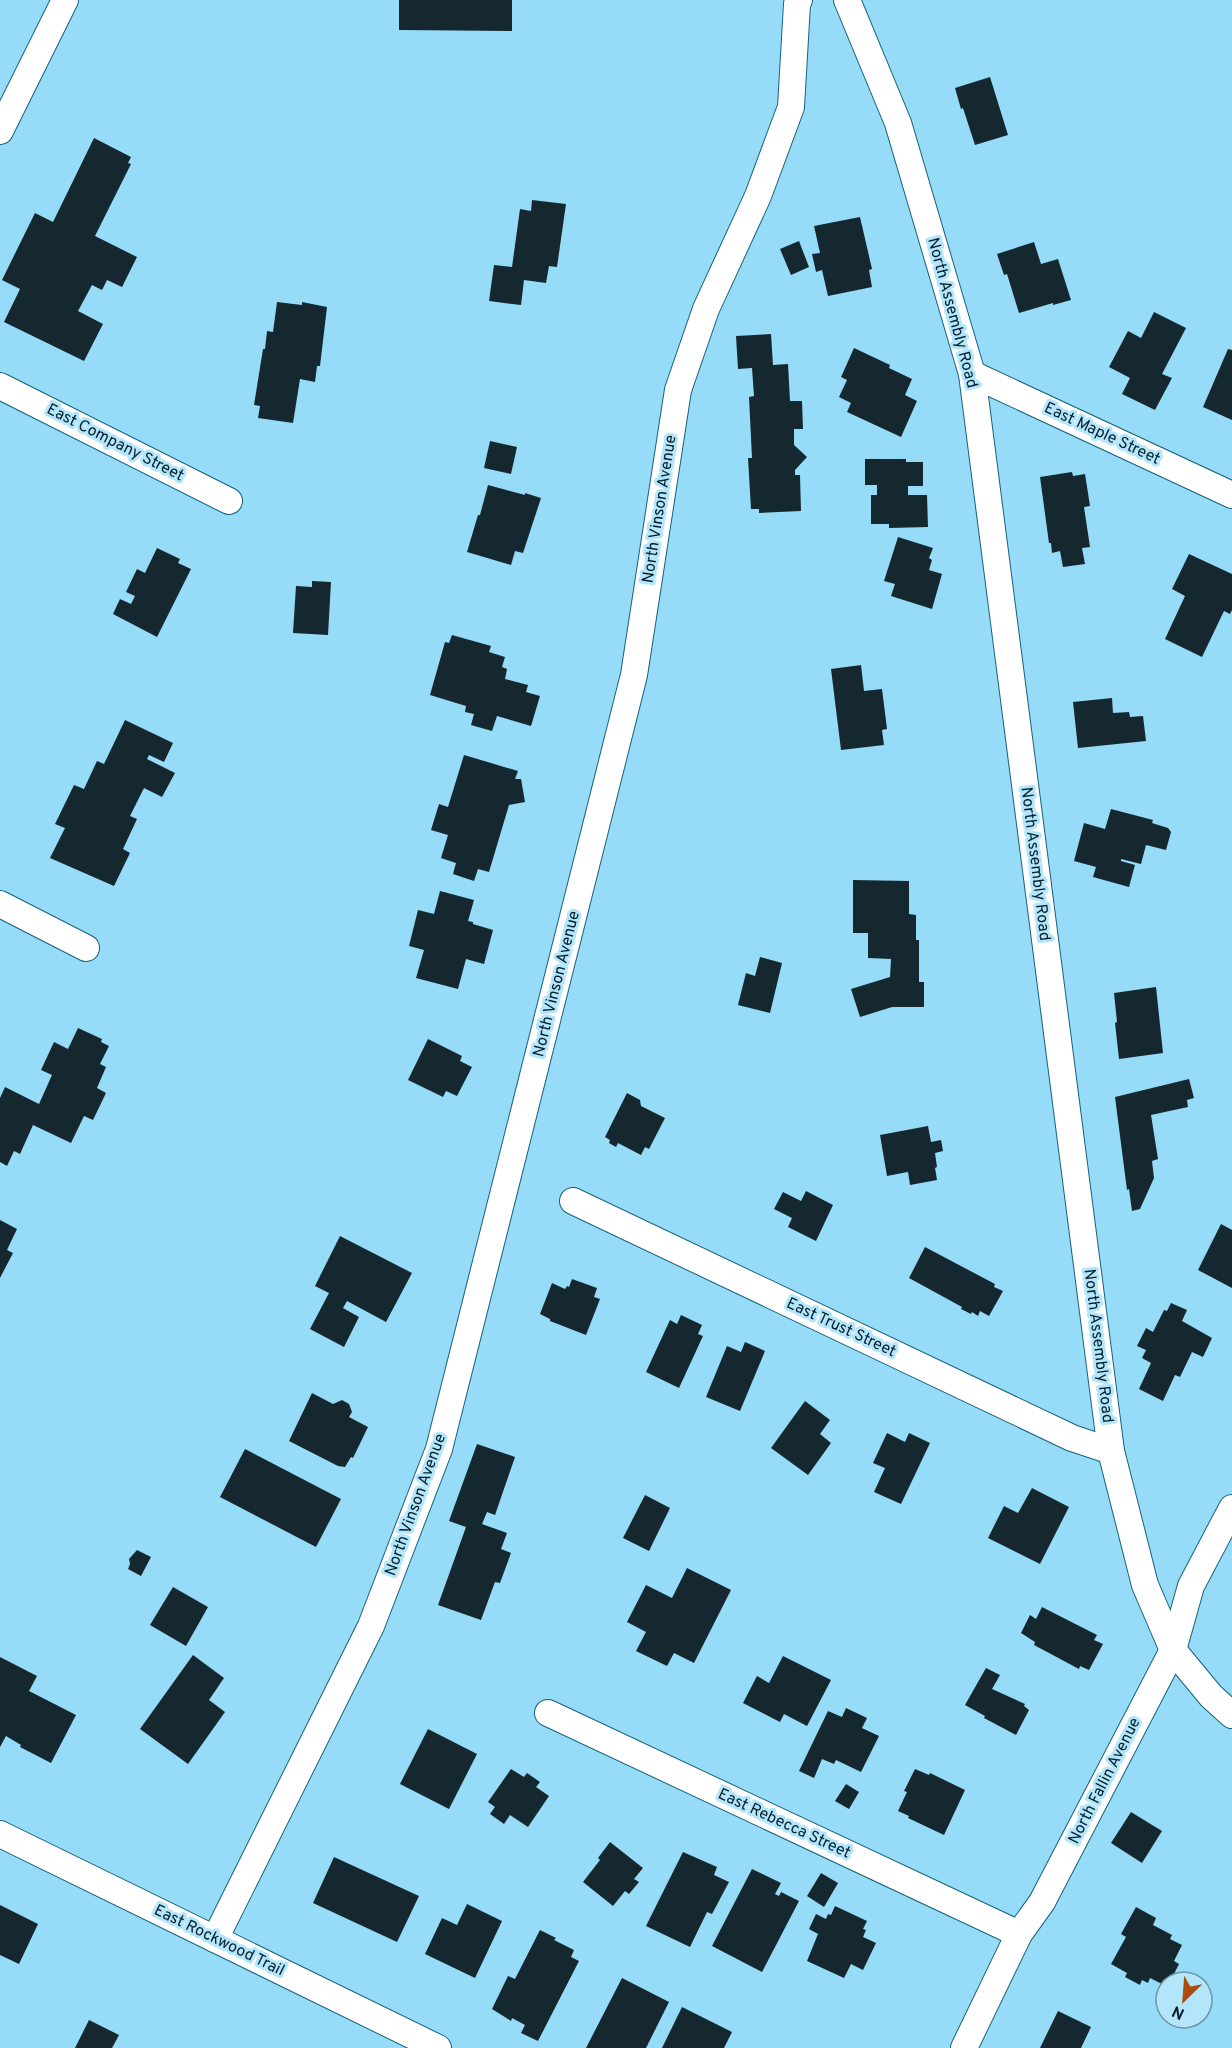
<svg xmlns="http://www.w3.org/2000/svg" width="1232" height="2048" viewBox="0 0 1232 2048" font-family="Overpass,sans-serif">
<rect width="100%" height="100%" fill="#96dbf7"/>
<g fill="#16282f">
<path d="M399,0H512V31L399,30Z"/>
<path d="M990,77L1008,135L975,145L963,108L961,109L955,88Z"/>
<path d="M94,138L131,157L128,163L131,164L95,236L137,257L122,287L107,280L102,290L92,285L78,311L103,324L84,361L4,322L20,289L2,280L35,213L53,222Z"/>
<path d="M532,200L566,204L557,267L549,266L546,283L524,280L521,305L489,301L494,265L512,267L520,209L531,211Z"/>
<path d="M860,217L872,269L869,270L872,287L828,296L822,270L816,272L812,254L820,253L814,226Z"/>
<path d="M799,241L809,267L791,275L780,249Z"/>
<path d="M1034,242L1041,264L1058,259L1071,300L1053,305V303L1019,313L1007,274L1004,275L997,254Z"/>
<path d="M277,302L302,305V302L327,307L320,366H317L315,382L300,379L293,423L258,418L260,406L254,405L263,349H265L267,331L273,332Z"/>
<path d="M1154,312L1186,328L1162,374L1172,378L1155,410L1122,394L1130,378L1109,367L1128,331L1141,338Z"/>
<path d="M771,334L773,365L788,364L790,401H802L803,429H794V445L807,457L795,470V475H800L801,511L759,513V509H751L748,458H752L749,397L754,396L752,368L738,369L736,336Z"/>
<path d="M854,348L890,365L889,368L912,379L905,395L917,401L901,437L847,412L851,403L839,397L847,380L841,377Z"/>
<path d="M1228,349L1232,350V420L1203,407Z"/>
<path d="M490,441L517,447L511,474L484,468Z"/>
<path d="M865,459H906V462H923V486H908V495H927L928,527L889,528V524H871V495H877V485H865Z"/>
<path d="M1072,472L1073,476L1085,474L1090,506L1084,507L1090,547L1082,548L1085,564L1063,567L1060,551L1052,553L1051,543H1049L1040,477Z"/>
<path d="M488,485L525,495V493L541,498L523,553L515,551L511,565L467,552L478,515H480Z"/>
<path d="M898,537L933,548L929,558L932,560L929,570L942,574L932,609L891,596L895,584L884,581Z"/>
<path d="M157,548L180,559L178,563L191,569L157,637L113,614L120,599L131,604L135,596L126,592L137,569L145,573Z"/>
<path d="M1189,554L1232,574V610L1230,614L1224,611L1202,657L1165,639L1185,596L1172,589Z"/>
<path d="M312,581L331,582L328,635L293,633L296,586L312,587Z"/>
<path d="M452,635L491,646L489,652L505,657L502,667L507,669L505,679L528,685L526,692L540,696L531,726L497,716L492,731L471,725L474,714L465,712L466,706L430,695L445,642L449,643Z"/>
<path d="M861,665L864,691L882,689L887,729L882,730L884,745L841,750L831,669Z"/>
<path d="M1112,698L1113,713L1129,712L1130,717L1143,716L1146,741L1078,748L1073,702Z"/>
<path d="M125,720L173,743L164,762L149,755L147,759L175,773L162,797L144,788L130,816L137,819L123,849L130,853L114,886L50,858L65,828L55,824L74,785L84,789L97,761L104,764Z"/>
<path d="M464,755L518,771L515,779H521L525,802L509,805L489,872L478,869L474,881L453,874L456,863L441,858L448,835L431,830L439,804L448,807Z"/>
<path d="M1111,809L1153,820L1152,823L1168,828L1171,832L1166,850L1146,845L1141,864L1121,859V861L1135,865L1129,887L1093,877L1096,867L1074,861L1084,823L1105,829Z"/>
<path d="M853,880L909,881V914L916,915V940H919V982H924V1007H892L860,1017L851,989L890,977L891,959L868,958V933H853Z"/>
<path d="M440,891L474,900L468,921L473,922V924L493,930L484,964L466,959L458,989L416,978L424,950L409,946L418,910L434,914Z"/>
<path d="M760,957L782,963L770,1013L738,1005L746,973L755,976Z"/>
<path d="M1156,987L1163,1053L1119,1059L1115,1023L1117,1022L1114,993Z"/>
<path d="M78,1028L102,1039L101,1042L109,1046L100,1064L106,1067L97,1088L106,1093L93,1120L84,1116L71,1143L33,1125L20,1154L14,1151L7,1166L0,1162V1098L5,1087L39,1104L52,1075L41,1070L54,1042L68,1049Z"/>
<path d="M428,1039L462,1056L460,1061L472,1067L457,1096L446,1091L443,1097L408,1080Z"/>
<path d="M1189,1079L1194,1098L1187,1100L1188,1107L1151,1115L1158,1159L1152,1161L1154,1178L1140,1209L1132,1211L1129,1189L1127,1190L1115,1097Z"/>
<path d="M627,1093L640,1100L641,1106L665,1118L649,1149L645,1147L641,1155L618,1143L616,1147L609,1143L610,1140L605,1137Z"/>
<path d="M928,1126L931,1142L941,1140L943,1151L935,1153L937,1167L935,1168L937,1180L910,1185L908,1172L887,1176L880,1135Z"/>
<path d="M806,1191L833,1205L816,1241L788,1227L792,1218L774,1209L783,1192L801,1201Z"/>
<path d="M0,1220L17,1229L7,1250L13,1253L0,1278Z"/>
<path d="M1221,1224L1232,1230V1288L1198,1270Z"/>
<path d="M340,1236L412,1273L386,1322L347,1301L343,1308L359,1317L344,1347L310,1329L329,1293L315,1286Z"/>
<path d="M925,1247L995,1284L994,1287L1003,1291L989,1316L980,1311L978,1316L972,1312L971,1314L961,1309L962,1307L909,1278Z"/>
<path d="M572,1279L597,1288L594,1297L600,1299L586,1335L550,1321V1319L540,1314L552,1283L565,1289L567,1286L569,1287Z"/>
<path d="M1171,1303L1187,1310L1182,1321L1212,1338L1203,1357L1192,1352L1180,1377L1175,1375L1163,1401L1139,1389L1151,1363L1142,1358L1146,1350L1137,1346L1146,1328L1153,1332L1164,1310L1167,1311Z"/>
<path d="M681,1315L702,1325L698,1334L703,1336L679,1388L646,1372L670,1320L677,1324Z"/>
<path d="M745,1342L765,1351L740,1411L706,1397L727,1346L741,1352Z"/>
<path d="M312,1393L333,1404L342,1400L349,1404L352,1412L349,1417L368,1427L353,1458L351,1457L345,1467L338,1466L289,1441Z"/>
<path d="M805,1401L830,1420L820,1434L831,1443L808,1475L771,1448Z"/>
<path d="M887,1433L905,1442L909,1433L930,1443L901,1504L874,1492L885,1468L873,1463Z"/>
<path d="M477,1444L515,1457L495,1515L487,1512L482,1524L507,1533L501,1549L511,1553L500,1583L495,1582L481,1620L438,1605L466,1527L449,1521Z"/>
<path d="M245,1449L341,1499L316,1547L220,1497Z"/>
<path d="M1032,1488L1069,1507L1040,1564L988,1538L1004,1506L1018,1513Z"/>
<path d="M645,1495L670,1508L649,1551L623,1538Z"/>
<path d="M137,1550L151,1557L141,1576L128,1569L130,1564L129,1559Z"/>
<path d="M687,1568L731,1590L694,1663L674,1653L667,1666L636,1651L646,1632L627,1622L646,1585L672,1598Z"/>
<path d="M173,1587L208,1607L186,1646L150,1625Z"/>
<path d="M1042,1607L1097,1635L1094,1640L1103,1644L1089,1670L1080,1666L1079,1669L1034,1645L1035,1642L1021,1633L1030,1615L1036,1619Z"/>
<path d="M193,1655L224,1678L209,1700L225,1712L188,1764L140,1729Z"/>
<path d="M783,1656L831,1680L807,1726L784,1714L780,1722L743,1703L757,1676L769,1683Z"/>
<path d="M0,1657L37,1676L29,1691L76,1715L51,1763L20,1747L21,1745L6,1736L0,1747Z"/>
<path d="M986,1668L1000,1675L992,1689L1025,1704L1024,1706L1029,1710L1016,1735L984,1718L985,1716L965,1705Z"/>
<path d="M846,1708L867,1718L862,1728L879,1736L861,1772L836,1760L834,1764L822,1759L814,1778L799,1771L828,1711L842,1717Z"/>
<path d="M428,1729L477,1754L449,1809L400,1784Z"/>
<path d="M511,1769L524,1777L527,1773L540,1782L536,1787L549,1796L528,1827L510,1815L504,1824L490,1814L495,1807L488,1802Z"/>
<path d="M915,1769L929,1775L930,1773L965,1790L944,1835L908,1818L909,1816L898,1811L907,1792L904,1791Z"/>
<path d="M846,1784L859,1792L849,1809L835,1801Z"/>
<path d="M1131,1812L1162,1831L1142,1863L1111,1843Z"/>
<path d="M610,1842L643,1868L634,1879L639,1882L629,1894L625,1891L613,1906L583,1882L600,1860L598,1858Z"/>
<path d="M683,1852L717,1867L714,1875L729,1882L712,1914L707,1912L690,1947L646,1926Z"/>
<path d="M334,1857L419,1896L397,1942L313,1903Z"/>
<path d="M752,1869L781,1883L775,1894L779,1896L781,1892L799,1901L762,1972L712,1946Z"/>
<path d="M821,1873L838,1883L824,1907L807,1896Z"/>
<path d="M467,1904L502,1921L475,1978L425,1954L442,1918L457,1925Z"/>
<path d="M0,1905L38,1924L19,1964L0,1955Z"/>
<path d="M835,1906L867,1921L863,1929L866,1930L863,1937L876,1943L863,1970L851,1964L844,1978L807,1961L818,1934L809,1929L816,1914L826,1919L828,1914L831,1915Z"/>
<path d="M1136,1907L1156,1918L1153,1925L1172,1935L1170,1939L1182,1945L1174,1961L1179,1964L1170,1982H1166V1986L1150,1978L1148,1983L1142,1980L1140,1985L1125,1977L1127,1973L1111,1964L1126,1937L1121,1934Z"/>
<path d="M540,1930L556,1938L554,1940L574,1950L571,1957L579,1961L538,2041L521,2033L525,2025L512,2018L511,2021L492,2009L508,1976L515,1979Z"/>
<path d="M622,1978L669,2002L646,2048H586Z"/>
<path d="M682,2007L732,2032L724,2048H662Z"/>
<path d="M1058,2011L1091,2027L1081,2048H1040Z"/>
<path d="M89,2020L119,2035L112,2048H75Z"/>
</g>
<g fill="none" stroke-linecap="round" stroke-linejoin="round">
<defs>
<g id="minor">
<path d="M847,0L898,123L972,374L1111,1451L1145,1585L1173,1650L1211,1696L1232,1715"/>
<path d="M0,131L65,0"/>
<path d="M972,374L1232,495"/>
<path d="M0,386L229,501"/>
<path d="M0,904L86,948"/>
<path d="M573,1201L1072,1438L1111,1451"/>
<path d="M548,1713L1019,1934"/>
<path d="M0,1834L438,2048"/>
<path d="M215,1939L371,1626L439,1449L634,675L678,390L706,309L758,196L791,107L797,4L799,0"/>
<path d="M964,2048L1019,1934L1042,1902L1173,1650L1191,1586L1232,1508"/>
</g>
</defs>
<use href="#minor" stroke="#18617a" stroke-width="28"/>
<use href="#minor" stroke="#fff" stroke-width="26"/>
</g>
<g text-anchor="middle" dominant-baseline="central" stroke-width="6" stroke-linejoin="round" paint-order="stroke">
<g font-size="16" fill="#031f2a" stroke="#b3e5fb">
<text transform="translate(952 313) rotate(75)">North Assembly Road</text>
<text transform="translate(1102 434) rotate(25)">East Maple Street</text>
<text transform="translate(115 443) rotate(27)">East Company Street</text>
<text transform="translate(660 509) rotate(-81)">North Vinson Avenue</text>
<text transform="translate(1035 864) rotate(83)">North Assembly Road</text>
<text transform="translate(557 984) rotate(-76)">North Vinson Avenue</text>
<text transform="translate(841 1328) rotate(25)">East Trust Street</text>
<text transform="translate(1098 1346) rotate(83)">North Assembly Road</text>
<text transform="translate(416 1505) rotate(-70)">North Vinson Avenue</text>
<text transform="translate(1105 1781) rotate(-63)">North Fallin Avenue</text>
<text transform="translate(784 1824) rotate(25)">East Rebecca Street</text>
<text transform="translate(219 1941) rotate(26)">East Rockwood Trail</text>
</g>
</g>
<g transform="translate(1184 2000) rotate(205)"><circle r="28" fill="#b3e5fb" stroke="#6d96a7" stroke-width="1.5"/>
<path d="M0-4.5L10 22L0 15L-10 22Z" fill="#ae4c0f"/>
<text y="-9" font-size="16" font-weight="bold" text-anchor="middle" fill="#031f2a">N</text>
</g>
</svg>
